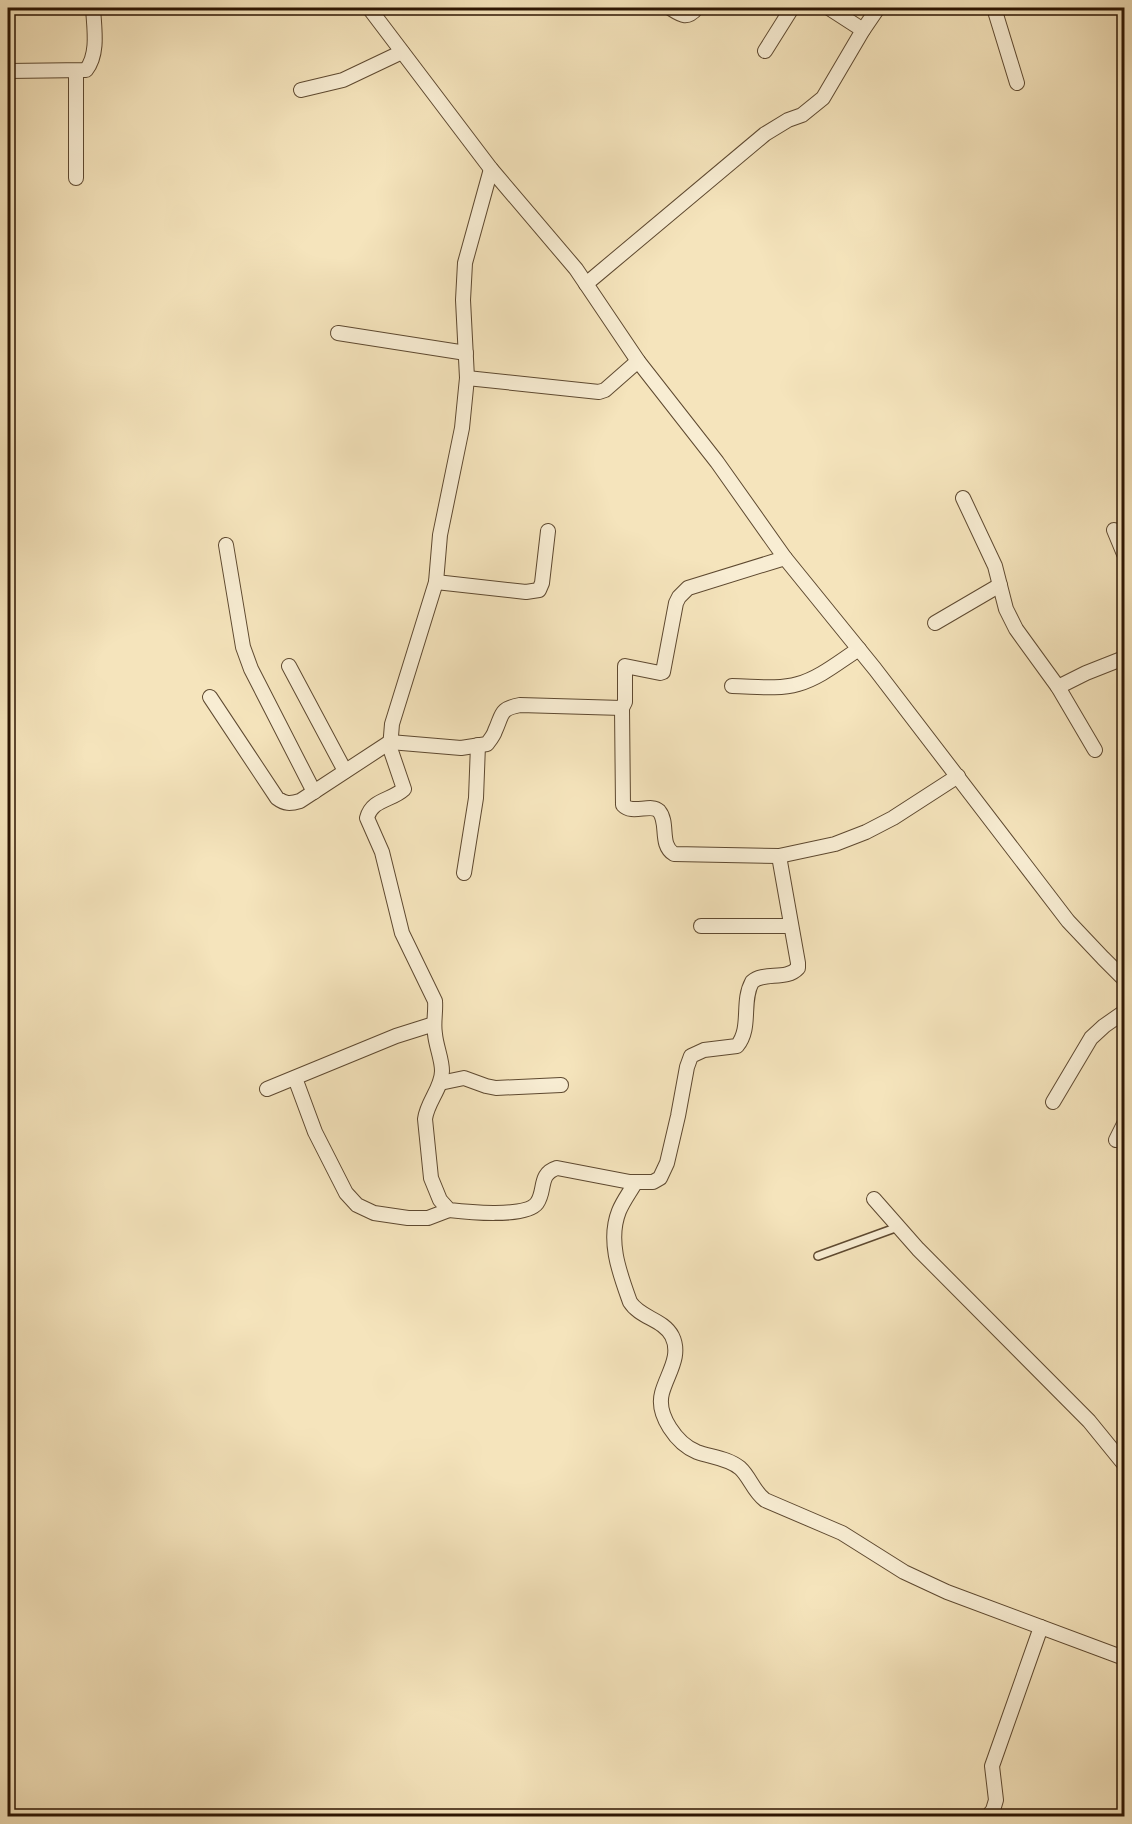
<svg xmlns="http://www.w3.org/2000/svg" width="1132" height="1824" viewBox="0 0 1132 1824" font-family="'IM FELL English',serif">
<rect width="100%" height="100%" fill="#f5e4bc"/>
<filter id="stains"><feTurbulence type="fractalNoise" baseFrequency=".00333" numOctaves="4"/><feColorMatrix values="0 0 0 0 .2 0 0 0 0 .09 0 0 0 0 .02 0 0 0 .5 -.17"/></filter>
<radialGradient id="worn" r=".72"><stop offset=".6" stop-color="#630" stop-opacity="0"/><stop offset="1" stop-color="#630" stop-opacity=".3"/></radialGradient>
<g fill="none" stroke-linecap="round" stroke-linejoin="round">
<defs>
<path id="service" d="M818,1256L898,1227"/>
<g id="minor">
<path d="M369,8L491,169L576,269L638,361L717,462L785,558L875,669L1068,921L1103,958L1124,979"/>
<path d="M670,8C681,15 687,20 697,8"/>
<path d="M829,8L863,30"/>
<path d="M994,8L1017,83"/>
<path d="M765,51L792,8"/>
<path d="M8,71L86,70C99,54 94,27 93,8"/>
<path d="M76,71V178"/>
<path d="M301,90L343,80L402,52"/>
<path d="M491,169L465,263L463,300L467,378L462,428L440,535L436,582L392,724L390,748L404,789C391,801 372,799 367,818L382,852L402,933L435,1001C436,1012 433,1023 435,1034C436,1046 442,1059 442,1071C442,1088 427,1102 425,1119L431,1178L440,1200L449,1210C466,1212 526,1218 537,1203C546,1190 538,1174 557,1168L630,1182H653L660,1178L667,1163L678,1116L687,1067L691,1056L704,1050L737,1046C752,1028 741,1002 752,982C764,971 786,981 798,968V963L779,856"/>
<path d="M586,284L765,134L788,120L802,115L823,98L863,30L878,8"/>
<path d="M338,333L466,353"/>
<path d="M467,378L599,392L605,390L638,361"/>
<path d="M963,498L995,566L1006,609L1016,629L1058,687L1095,750"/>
<path d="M1114,530L1124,554"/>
<path d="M226,545L243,647L251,669L314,792"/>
<path d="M436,582L526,592L539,590L542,583L548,531"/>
<path d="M935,623L1000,585"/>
<path d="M289,666L345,771"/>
<path d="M732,686C753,686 777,690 798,684C820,678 840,661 859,649"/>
<path d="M1058,687L1086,673L1124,658"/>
<path d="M210,697L277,798C285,804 290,804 300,801L390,742L461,748L487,744C490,740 494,735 495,731C503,714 499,709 520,705L622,708L625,702V666L660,673L663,672L676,603L679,597L688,588L785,558"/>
<path d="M622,708L623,805C632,815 651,803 659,811C669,823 659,845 674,854L779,856L835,844L866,832L893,818L958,776"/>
<path d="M464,873L476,798L478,745"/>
<path d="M701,926H791"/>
<path d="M295,1078L315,1132L346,1193L357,1205L374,1213L408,1218H428L449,1210"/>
<path d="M440,1083L464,1078L486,1086L496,1088L561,1085"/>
<path d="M267,1089L396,1036L434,1024"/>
<path d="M1053,1102L1091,1038L1104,1026L1124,1012"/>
<path d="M1116,1140L1124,1124"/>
<path d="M635,1183C630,1192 623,1201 619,1211C607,1241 620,1274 630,1302C640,1318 663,1319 672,1336C682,1356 667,1374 662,1393C656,1415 677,1444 697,1452C711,1457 728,1458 740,1468C750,1477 753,1491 765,1500L842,1533L904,1572L947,1592L1124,1658"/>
<path d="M874,1199L918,1249L1089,1421L1124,1464"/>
<path d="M988,1816L993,1810L996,1800L992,1766L1041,1627"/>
</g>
</defs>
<use href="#service" stroke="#5e4930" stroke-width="10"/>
<use href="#minor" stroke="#5e4930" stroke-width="16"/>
<use href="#service" stroke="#f8edd3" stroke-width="7"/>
<use href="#minor" stroke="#f8edd3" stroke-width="14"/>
</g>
<rect width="1132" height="1824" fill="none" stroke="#f5e4bc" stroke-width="30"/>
<rect x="9" y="9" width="1114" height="1806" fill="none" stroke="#2c1502" stroke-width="3"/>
<rect x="15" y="15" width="1102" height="1794" fill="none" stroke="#2c1502" stroke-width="1.5"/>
<rect width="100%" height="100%" filter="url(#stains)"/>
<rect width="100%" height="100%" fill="url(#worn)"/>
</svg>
